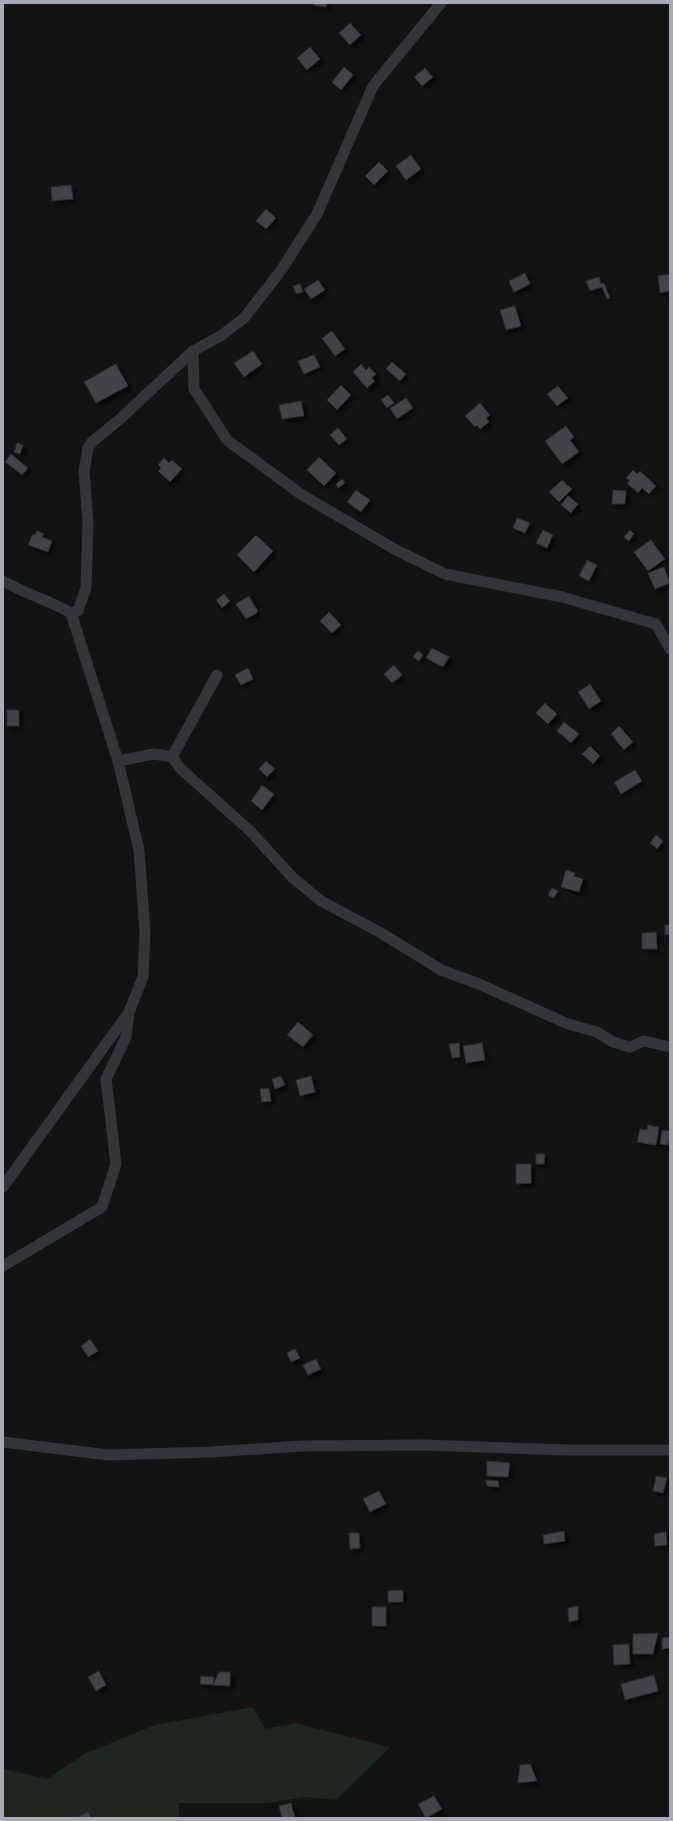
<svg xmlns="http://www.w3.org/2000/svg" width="673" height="1821" viewBox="0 0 673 1821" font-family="Commissioner,sans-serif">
<defs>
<filter id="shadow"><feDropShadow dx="3.5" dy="3.5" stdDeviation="2" flood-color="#0009"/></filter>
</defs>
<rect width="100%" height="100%" fill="#131314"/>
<path fill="#1f2620" d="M253,1707L265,1729L295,1723L390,1747L336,1800L304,1797L269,1803H179V1818H3V1769L47,1779L84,1754L155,1725Z"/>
<g fill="#424347" stroke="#2d2d30" filter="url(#shadow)">
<path d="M313,3H327L326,7L313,5Z"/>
<path d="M350,23L361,35L350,45L339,33Z"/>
<path d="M310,47L320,59L307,70L297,58Z"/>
<path d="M344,67L353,75L341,90L332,82Z"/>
<path d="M425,68L433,77L422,86L414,77Z"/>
<path d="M411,155L421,169L406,180L396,166Z"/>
<path d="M379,162L388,171L374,185L365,176Z"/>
<path d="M71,185L73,199L52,201L51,187Z"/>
<path d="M266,209L276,218L266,229L256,221Z"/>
<path d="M525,273L530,284L514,292L509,281Z"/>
<path d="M670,274V291L660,293L658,276Z"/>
<path d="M599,277L601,284L604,283L610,298L607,299L602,287L590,291L586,281Z"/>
<path d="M318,280L325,290L311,299L304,289Z"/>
<path d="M300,284L303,292L296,294L293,286Z"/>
<path d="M515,306L521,326L506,330L500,310Z"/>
<path d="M332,331L345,349L335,356L322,338Z"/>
<path d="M253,351L262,364L244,377L234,363Z"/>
<path d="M314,355L320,367L304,374L298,361Z"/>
<path d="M392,362L406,374L400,381L386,369Z"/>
<path d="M116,364L128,386L96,403L84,382Z"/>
<path d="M361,364L366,370L369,367L376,374L372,378L375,381L367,388L353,372Z"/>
<path d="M341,385L351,395L337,410L327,400Z"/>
<path d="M558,386L568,398L557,406L547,394Z"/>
<path d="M388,395L394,403L387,408L381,400Z"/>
<path d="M406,398L413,408L397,419L390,408Z"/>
<path d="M301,401L304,416L282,419L279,405Z"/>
<path d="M480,403L490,415L486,418L489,422L480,429L477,425L475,427L465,416Z"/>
<path d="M566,426L574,437L570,440L579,452L562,464L545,441Z"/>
<path d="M338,428L347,439L339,445L330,435Z"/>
<path d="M17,443L23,445L20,454L14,452Z"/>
<path d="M11,454L28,468L22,475L5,462Z"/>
<path d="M319,457L336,473L324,486L307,470Z"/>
<path d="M164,458L169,463L172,460L182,469L170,482L158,471L161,468L158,465Z"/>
<path d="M633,470L637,474L640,471L656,486L649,494L642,488L638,493L627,483L630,481L626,478Z"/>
<path d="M342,479L345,483L338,488L336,484Z"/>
<path d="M562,480L572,489L559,502L549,492Z"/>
<path d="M356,490L370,500L361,512L347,502Z"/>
<path d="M613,490L626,491L625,504H612Z"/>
<path d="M568,496L578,504L571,513L561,505Z"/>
<path d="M517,518L530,523L525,533L513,528Z"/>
<path d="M543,530L553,535L547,548L536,543Z"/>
<path d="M630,530L634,534L629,541L624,537Z"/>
<path d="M37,531L44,534L42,537L52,541L48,552L28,545L33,534L35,535Z"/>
<path d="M256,535L273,551L254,572L237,555Z"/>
<path d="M651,540L665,559L648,571L634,552Z"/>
<path d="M587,560L597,565L589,581L579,576Z"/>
<path d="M664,567L670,583L655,589L648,573Z"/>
<path d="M224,594L230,601L222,608L216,600Z"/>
<path d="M249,596L258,612L246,619L236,604Z"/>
<path d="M329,612L341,625L332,633L320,621Z"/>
<path d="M432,648L449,657L443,667L426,658Z"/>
<path d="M418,651L423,655L419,661L413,657Z"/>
<path d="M394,665L402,675L392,683L384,674Z"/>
<path d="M248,668L253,679L241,685L235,675Z"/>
<path d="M590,684L601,701L589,709L578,692Z"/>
<path d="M545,703L557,714L548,724L536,713Z"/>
<rect x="7" y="710" width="12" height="16"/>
<path d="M564,722L579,734L571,743L557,731Z"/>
<path d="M619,726L633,742L624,750L611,734Z"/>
<path d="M590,746L600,756L593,764L582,754Z"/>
<path d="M266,761L275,769L267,777L259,769Z"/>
<path d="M635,770L642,781L621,794L614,782Z"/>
<path d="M262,785L274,794L262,810L251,801Z"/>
<path d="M656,835L663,841L657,849L650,843Z"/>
<path d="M566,870L575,873L574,876L583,879L579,892L561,887Z"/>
<path d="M552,888L558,891L554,898L548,895Z"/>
<path d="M665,925H670V934L665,935Z"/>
<path d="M656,932L657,949H642V933Z"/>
<path d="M298,1022L313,1035L303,1047L287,1035Z"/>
<path d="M459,1043L460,1057L452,1058L449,1044Z"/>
<path d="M482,1043L485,1060L466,1063L463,1046Z"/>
<path d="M281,1076L285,1085L275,1089L272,1079Z"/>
<path d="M311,1076L315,1092L300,1096L296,1080Z"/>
<path d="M269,1088L271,1101L262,1102L260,1089Z"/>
<path d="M648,1125L659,1127L656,1145L637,1142L640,1129L647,1130Z"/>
<path d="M662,1130L670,1131L668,1145L660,1144Z"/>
<path d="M536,1154H545L544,1164H536Z"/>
<path d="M516,1164H531V1183L516,1184Z"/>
<path d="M90,1339L98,1351L88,1357L81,1346Z"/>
<path d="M295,1349L300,1358L291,1362L287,1353Z"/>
<path d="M316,1359L321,1369L308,1375L303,1365Z"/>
<path d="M487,1461L510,1463L508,1477L487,1476Z"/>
<path d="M656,1476L667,1478L663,1493L653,1491Z"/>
<path d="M486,1480L498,1481L499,1487L487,1486Z"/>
<path d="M379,1491L386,1504L370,1512L363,1499Z"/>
<path d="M564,1531L565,1541L544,1544L543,1535Z"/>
<path d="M666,1532L667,1545L655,1546L654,1534Z"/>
<path d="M349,1533H359L360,1548L350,1549Z"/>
<path d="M403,1590V1602H388V1591Z"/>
<path d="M578,1606V1620L569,1622L568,1608Z"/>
<rect x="372" y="1607" width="14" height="19"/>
<path d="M658,1633L653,1654H633V1634Z"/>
<path d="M670,1637V1648L662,1649V1638Z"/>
<path d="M629,1644L630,1664L614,1665L613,1645Z"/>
<path d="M99,1671L106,1685L96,1691L88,1677Z"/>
<path d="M219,1672H230V1686L213,1685Z"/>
<path d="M654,1675L658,1691L625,1700L621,1684Z"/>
<path d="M201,1676L214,1677L213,1685L200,1684Z"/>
<path d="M530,1764L537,1781L518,1783L520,1765Z"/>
<path d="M434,1796L442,1809L426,1818L418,1804Z"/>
<path d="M291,1803L295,1818H282L279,1806Z"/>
<path d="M88,1812L91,1818H76Z"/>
</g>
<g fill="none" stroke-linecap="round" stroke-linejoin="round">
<g stroke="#343538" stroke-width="11">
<path d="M193,351L194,389L227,440L302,495L396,550L445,574L562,597L656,624L670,649"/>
<path d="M3,581C25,594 49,600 71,613L118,761L154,754L172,757L180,768L250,831L293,878L321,901L383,934L441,970L479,984L568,1024L597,1032L613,1042L630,1047L644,1041L670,1047"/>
<path d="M71,613L78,611L86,588L88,522L84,471L88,448L92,442L120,419L193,351L222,335L244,318L262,295L282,269L317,214L373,86L441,3"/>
<path d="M172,757L217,675"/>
<path d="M3,1187L129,1012L143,977L145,932L139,850L118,761"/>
<path d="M3,1266L102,1207L116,1164L106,1079L126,1037L129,1012"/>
<path d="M3,1442L108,1455L211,1452L302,1446L423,1445L568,1450H670"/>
</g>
</g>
<rect width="673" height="1821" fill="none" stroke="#a6aab3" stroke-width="8"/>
</svg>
